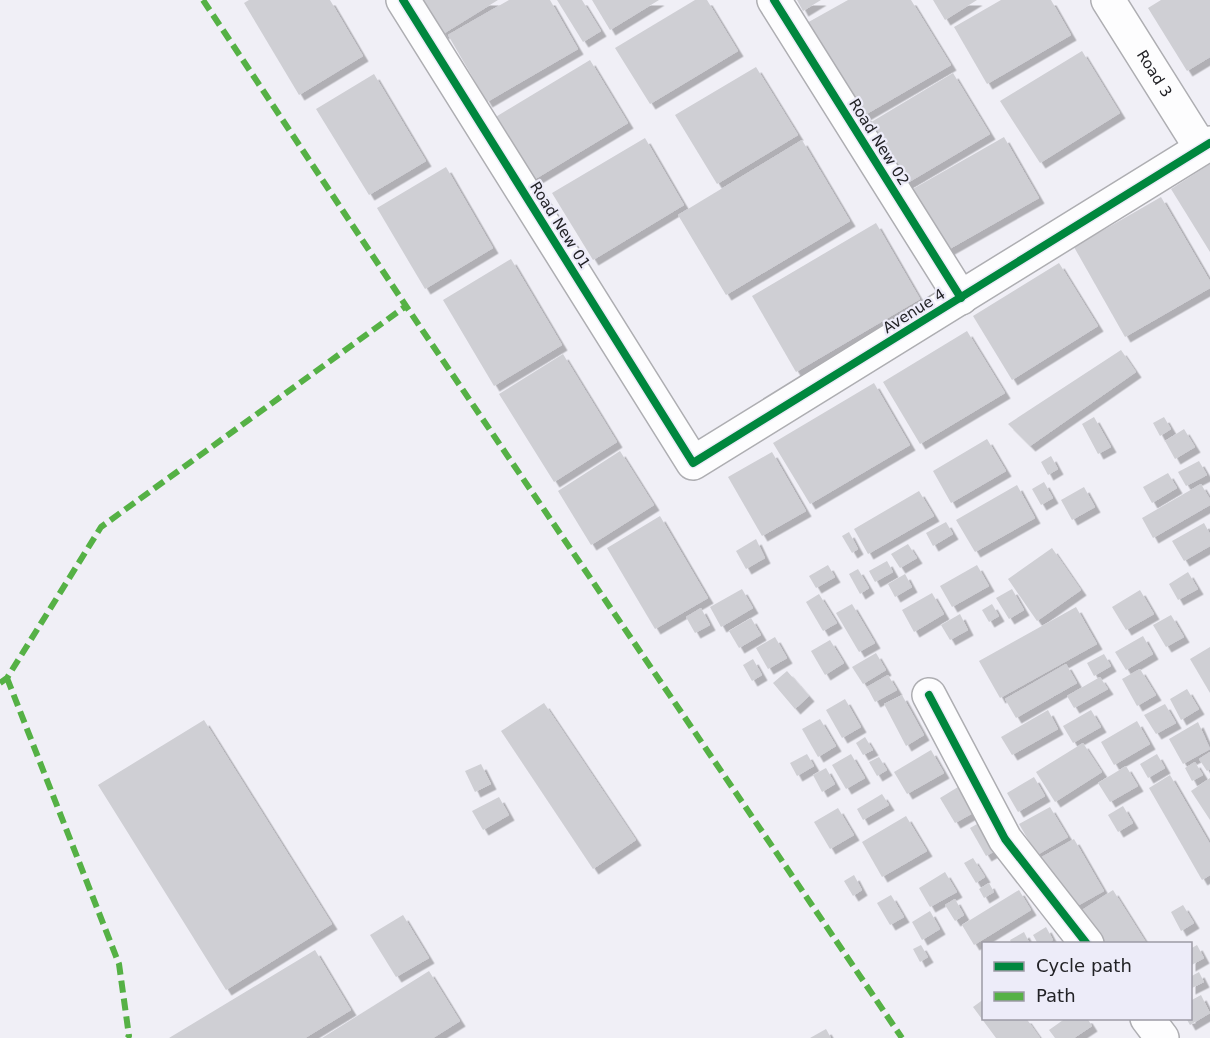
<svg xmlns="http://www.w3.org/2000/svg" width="1210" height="1038" viewBox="0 0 1210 1038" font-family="'DejaVu Sans',sans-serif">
<defs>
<filter id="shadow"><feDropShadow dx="5.5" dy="5.5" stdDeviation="0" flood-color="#0004"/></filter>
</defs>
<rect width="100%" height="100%" fill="#f0eff6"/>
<g fill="#cfcfd4" filter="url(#shadow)">
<path d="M249,0H330L363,56L299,95L244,3Z"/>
<path d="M422,0H498L443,34Z"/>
<path d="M509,0H550L578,49L487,102L448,35Z"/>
<path d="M557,0H582L601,31L583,42Z"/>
<path d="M592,0H659L610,30Z"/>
<path d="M695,0H707L738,51L650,104L615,48Z"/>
<path d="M797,0H821L803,11Z"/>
<path d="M848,0H911L951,65L863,116L805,24Z"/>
<path d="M933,0H977L945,20Z"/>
<path d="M1001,0H1051L1071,35L987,84L954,27Z"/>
<path d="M1161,0H1210V57L1187,71L1148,8Z"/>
<path d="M1082,51L1120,113L1040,163L1000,101Z"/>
<path d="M590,60L628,123L532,181L494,118Z"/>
<path d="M756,67L798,135L717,184L675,115Z"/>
<path d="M953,73L990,134L904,185L868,124Z"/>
<path d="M374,74L426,161L369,195L316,109Z"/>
<path d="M1004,137L1039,198L946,251L911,190Z"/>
<path d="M645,138L684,205L593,260L552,193Z"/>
<path d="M802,140L850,221L726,295L678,215Z"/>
<path d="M1210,164V252L1171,189Z"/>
<path d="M446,167L493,248L425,289L377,208Z"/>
<path d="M1161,197L1210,281V288L1125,337L1074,247Z"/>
<path d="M876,223L920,299L796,372L752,296Z"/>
<path d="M511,259L562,345L494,386L443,300Z"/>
<path d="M1059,263L1098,326L1012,380L973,316Z"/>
<path d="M967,331L1005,393L920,444L883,382Z"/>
<path d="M1121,350L1136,372L1030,446L1008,424Z"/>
<path d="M563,354L617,442L554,482L499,394Z"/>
<path d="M874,383L910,445L810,504L773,443Z"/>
<path d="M1094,417L1111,447L1098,454L1082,424Z"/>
<path d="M1164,417L1171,429L1160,436L1153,423Z"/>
<path d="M1184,429L1195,447L1175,459L1165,441Z"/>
<path d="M987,439L1006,471L951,503L933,471Z"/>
<path d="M620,451L654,505L591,545L558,491Z"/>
<path d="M772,452L806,511L762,536L728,477Z"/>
<path d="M1051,456L1058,469L1048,475L1041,462Z"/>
<path d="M1199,461L1207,475L1186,486L1178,472Z"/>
<path d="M1168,473L1177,488L1152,503L1143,487Z"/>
<path d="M1044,482L1053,498L1041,505L1032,489Z"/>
<path d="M1201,484L1210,499V505L1153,538L1142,518Z"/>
<path d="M1017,485L1035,518L975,552L956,520Z"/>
<path d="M1084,487L1095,507L1072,520L1061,500Z"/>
<path d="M919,491L934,516L868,554L854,529Z"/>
<path d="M660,516L708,598L655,629L607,548Z"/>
<path d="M946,522L953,534L933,546L926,533Z"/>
<path d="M1204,523L1210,534V546L1184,561L1172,541Z"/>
<path d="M849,532L858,549L852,553L842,536Z"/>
<path d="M756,539L765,558L746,569L736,551Z"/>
<path d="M908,544L917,558L900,568L891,554Z"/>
<path d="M1052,548L1081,590L1037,621L1008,579Z"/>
<path d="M887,561L893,572L875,582L869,571Z"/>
<path d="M828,565L835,577L816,588L809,576Z"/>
<path d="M977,565L989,586L952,607L940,586Z"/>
<path d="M858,569L869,588L860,594L849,574Z"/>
<path d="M1188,572L1198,589L1178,600L1169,584Z"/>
<path d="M905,574L912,587L895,597L888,584Z"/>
<path d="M742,589L753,608L721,627L710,607Z"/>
<path d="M1012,589L1024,610L1009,619L996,598Z"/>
<path d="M1140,590L1154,614L1126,630L1112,607Z"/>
<path d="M932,593L944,614L914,632L902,610Z"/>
<path d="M819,594L837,623L823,631L806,602Z"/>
<path d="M852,604L875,643L859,652L836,613Z"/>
<path d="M992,604L999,616L989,622L982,610Z"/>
<path d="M1076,607L1097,644L1000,698L979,661Z"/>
<path d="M701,608L710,625L695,633L686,617Z"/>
<path d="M960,614L968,630L950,640L941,625Z"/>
<path d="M1171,615L1184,637L1166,647L1153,625Z"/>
<path d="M751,618L761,635L739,648L729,631Z"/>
<path d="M1143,636L1153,654L1126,670L1115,652Z"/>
<path d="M775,637L787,658L768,669L756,648Z"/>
<path d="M830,640L844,663L825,675L811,651Z"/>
<path d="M1210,647V693L1190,659Z"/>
<path d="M876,653L886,670L863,684L852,667Z"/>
<path d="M1104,654L1111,666L1094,676L1087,663Z"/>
<path d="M753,659L762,675L752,681L743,665Z"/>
<path d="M1066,664L1077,683L1016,718L1005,699Z"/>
<path d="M1140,669L1156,695L1137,706L1122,679Z"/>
<path d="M787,671L809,696L795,709L773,683Z"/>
<path d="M888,675L897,690L875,702L867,687Z"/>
<path d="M1100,677L1108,689L1074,708L1067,696Z"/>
<path d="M1187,689L1199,709L1181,720L1170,699Z"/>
<path d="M902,695L924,735L906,746L884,704Z"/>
<path d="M845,699L861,727L842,738L826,710Z"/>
<path d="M544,703L636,840L593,869L501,731Z"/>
<path d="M1165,704L1176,723L1156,734L1144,715Z"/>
<path d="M1048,710L1058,729L1012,755L1001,737Z"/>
<path d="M1091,710L1101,727L1073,743L1063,726Z"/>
<path d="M820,719L836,746L818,757L802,729Z"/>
<path d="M204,720L332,924L226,990L98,785Z"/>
<path d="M1137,721L1150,744L1114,765L1101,742Z"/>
<path d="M1198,722L1210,749L1183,764L1169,739Z"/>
<path d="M865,737L873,750L863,755L856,743Z"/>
<path d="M1083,743L1102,772L1055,802L1036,772Z"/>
<path d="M931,750L944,773L907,794L894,772Z"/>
<path d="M1210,752V769L1207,771L1199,759Z"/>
<path d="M807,754L814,766L797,776L790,763Z"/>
<path d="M851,754L865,778L846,789L832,765Z"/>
<path d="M1157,754L1165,768L1148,778L1140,764Z"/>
<path d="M879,757L887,770L877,776L869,762Z"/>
<path d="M1195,762L1203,775L1192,781L1185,768Z"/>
<path d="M481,764L491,784L475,792L465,771Z"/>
<path d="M1126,766L1138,786L1110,802L1098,783Z"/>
<path d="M826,768L835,784L822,792L813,775Z"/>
<path d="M1170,775L1210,844V875L1202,880L1149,788Z"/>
<path d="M1034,777L1045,796L1018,812L1007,793Z"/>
<path d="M1210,778V820L1191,791Z"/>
<path d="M958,787L973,813L955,823L940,798Z"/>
<path d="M882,794L889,805L863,820L857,809Z"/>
<path d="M499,797L509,815L483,830L472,811Z"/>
<path d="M1123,806L1133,823L1118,832L1108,815Z"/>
<path d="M1050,807L1068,837L1037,855L1019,824Z"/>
<path d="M838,808L854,835L830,849L814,822Z"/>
<path d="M906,816L927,851L882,877L862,842Z"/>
<path d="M986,819L1002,847L986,856L970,828Z"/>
<path d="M1074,839L1104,891L1070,910L1040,858Z"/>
<path d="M973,858L985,877L976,883L964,863Z"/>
<path d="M945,872L957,892L930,907L919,888Z"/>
<path d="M854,875L862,890L853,896L844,881Z"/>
<path d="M989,883L994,892L984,898L979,889Z"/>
<path d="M1019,890L1031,910L974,945L962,925Z"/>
<path d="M1113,890L1147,944H1095L1076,914Z"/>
<path d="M891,895L904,917L890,925L877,903Z"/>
<path d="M955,899L964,915L955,921L945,905Z"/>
<path d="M1183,905L1194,923L1181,931L1171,912Z"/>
<path d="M930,911L940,929L922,940L912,922Z"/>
<path d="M403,915L429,958L396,977L370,935Z"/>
<path d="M1046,927L1053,940L1047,944H1038L1033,935Z"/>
<path d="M1024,932L1030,944H1012L1010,940Z"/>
<path d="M921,945L928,957L920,962L913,949Z"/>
<path d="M1197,945L1204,958L1190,966V949Z"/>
<path d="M315,950L351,1010L305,1038H169Z"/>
<path d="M429,971L460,1021L433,1038H322Z"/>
<path d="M1199,972L1204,982L1190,989V977Z"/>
<path d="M1201,995L1210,1013L1190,1025L1186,1018H1190V1001Z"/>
<path d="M984,999V1018H1026L1040,1038H996L973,1007Z"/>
<path d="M1066,1018H1087L1092,1026L1074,1038H1055L1049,1030Z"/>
<path d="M826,1029L831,1038H810Z"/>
</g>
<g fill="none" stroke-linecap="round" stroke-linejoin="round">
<defs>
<g id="minor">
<path d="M403,0L693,463L1210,143"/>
<path d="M774,0L961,298"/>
<path id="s1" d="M1108,0L1201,148"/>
<path d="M929,695L1005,839L1087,944"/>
<path d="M1147,1018L1162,1038"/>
</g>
</defs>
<use href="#minor" stroke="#aeaeb2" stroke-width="36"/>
<use href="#minor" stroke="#fdfdfe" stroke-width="33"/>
<g stroke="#55b145" stroke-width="6" stroke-dasharray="12 6" stroke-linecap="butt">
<path d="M203,0L406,306L902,1038"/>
<path d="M7,678L119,964L129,1036L127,1038"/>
<path d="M0,683L7,678L101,527L406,306"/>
</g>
<defs>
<g id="cycleway">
<path d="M403,0L693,463L1210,143"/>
<path d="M774,0L961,298"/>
<path d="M929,695L1005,839L1087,944"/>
</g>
</defs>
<use href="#cycleway" stroke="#edecf9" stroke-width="11"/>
<use href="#cycleway" stroke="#00873e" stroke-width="8"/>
</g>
<g text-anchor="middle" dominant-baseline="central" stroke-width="4.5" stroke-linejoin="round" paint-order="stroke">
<g font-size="15" fill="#222226" stroke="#edecf9">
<text stroke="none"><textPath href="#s1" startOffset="87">Road 3</textPath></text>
<text transform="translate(879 142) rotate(58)">Road New 02</text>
<text transform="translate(560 225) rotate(58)">Road New 01</text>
<text transform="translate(914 311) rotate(-32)">Avenue 4</text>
</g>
</g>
<rect x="982" y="942" width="210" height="78" fill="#edecf9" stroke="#9c9ba5" stroke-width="1.5"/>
<rect x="994" y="962" width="30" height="9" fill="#00873e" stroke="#9c9ba5" stroke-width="1.5"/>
<text x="1036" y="972" font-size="18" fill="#222226">Cycle path</text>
<rect x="994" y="992" width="30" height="9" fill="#55b145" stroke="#9c9ba5" stroke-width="1.5"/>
<text x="1036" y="1002" font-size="18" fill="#222226">Path</text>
</svg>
